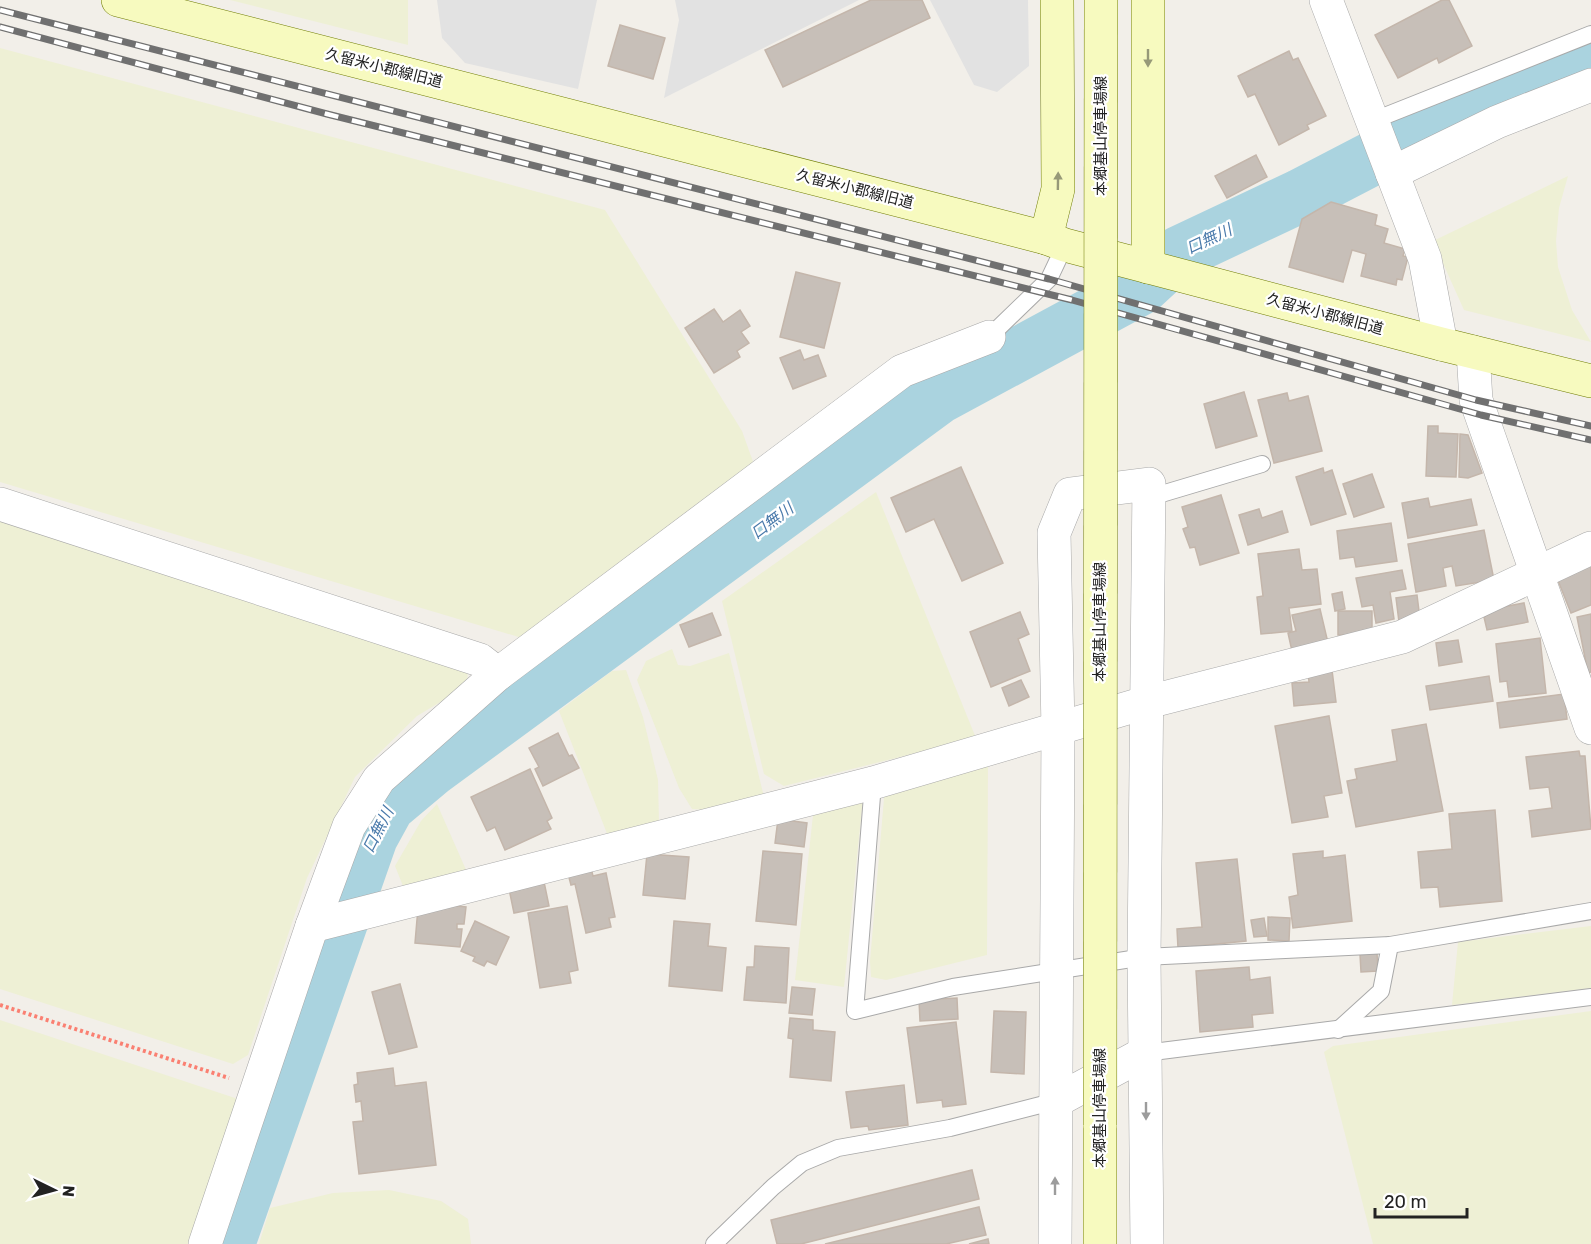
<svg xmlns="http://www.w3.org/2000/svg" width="1591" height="1244" viewBox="0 0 1591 1244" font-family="Rubik,'Noto Sans JP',sans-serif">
<rect width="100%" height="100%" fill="#f2efe9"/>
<g fill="#eef0d5">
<path d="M230,0H408V45Z"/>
<path d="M0,48L605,210L742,431L760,481L522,638L0,482Z"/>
<path d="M1568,176L1559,208L1556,241L1558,267L1572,310L1591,342L1464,310L1433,241Z"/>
<path d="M876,492L976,738L784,786L764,774L722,601Z"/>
<path d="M0,516L468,668L467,686L417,716L355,777L307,878L248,1055L233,1064L0,989Z"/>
<path d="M672,649L678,665L690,666L729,653L764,797L708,810L692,809L679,788L637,680L646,661Z"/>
<path d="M626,670L643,717L658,780L659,822L608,836L559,711L612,671Z"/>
<path d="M988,765L987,955L886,980L871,977L870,961L885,787Z"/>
<path d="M863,798L844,987L795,980L814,806Z"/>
<path d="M437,804L467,872L405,891L395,866L421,821Z"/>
<path d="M1591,926V988L1452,1005L1458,942Z"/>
<path d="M1591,1011V1244H1373L1324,1052L1333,1046Z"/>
<path d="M0,1020L238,1099L191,1244H0Z"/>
<path d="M389,1190L441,1201L468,1219L471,1244H259L270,1208L333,1193Z"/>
</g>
<g fill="#e2e2e2">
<path d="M437,0H597L578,89L465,63L442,38Z"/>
<path d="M675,0H859L664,98L679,20Z"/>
<path d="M930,0H1028L1029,66L997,92L974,85Z"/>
</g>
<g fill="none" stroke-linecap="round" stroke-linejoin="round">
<path stroke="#aad3df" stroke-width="54" d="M228,1244L371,837L388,806L431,770L939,397L1141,288L1179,253L1300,196L1477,104L1591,61"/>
</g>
<g fill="#c7bfb8" stroke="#c4b6ab" stroke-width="1.5">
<path d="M871,0H922L930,18L783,87L765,50Z"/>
<path d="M1442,0H1449L1472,46L1439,63L1437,58L1398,78L1375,35Z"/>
<path d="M620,25L665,38L653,79L608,66Z"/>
<path d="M1289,51L1293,60L1298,58L1326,116L1307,125L1309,129L1279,145L1255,94L1248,97L1238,76Z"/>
<path d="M1256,155L1267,177L1227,198L1215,176Z"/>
<path d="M1331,202L1377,215L1375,225L1388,229L1384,243L1405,249L1403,256L1408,257L1402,280L1397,279L1396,285L1361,276L1366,254L1352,250L1343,282L1289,267L1302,219Z"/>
<path d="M796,272L840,283L824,348L780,337Z"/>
<path d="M714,309L723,322L740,310L750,326L741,332L749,343L737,351L740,357L714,373L685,328Z"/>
<path d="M800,350L804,360L818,355L826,376L793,389L780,358Z"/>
<path d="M1244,392L1257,436L1216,448L1204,404Z"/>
<path d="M1287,393L1289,401L1308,396L1322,451L1274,463L1258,400Z"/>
<path d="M1428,426H1438V433L1458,434L1456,477L1426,476Z"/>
<path d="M1460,434L1468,435L1482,473L1468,478L1459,477Z"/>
<path d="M961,467L1003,563L962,581L934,519L906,532L891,498Z"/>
<path d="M1323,468L1324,473L1332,470L1346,514L1311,525L1296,477Z"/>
<path d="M1372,474L1384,507L1354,517L1343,484Z"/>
<path d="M1221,495L1239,553L1200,565L1195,547L1190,548L1183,529L1188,527L1182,507Z"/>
<path d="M1428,498L1430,507L1471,499L1477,525L1408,538L1402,503Z"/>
<path d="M1259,509L1262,518L1282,511L1288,532L1248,545L1239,515Z"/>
<path d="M1391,523L1397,561L1356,567L1354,557L1340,559L1337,531Z"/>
<path d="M1484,530L1494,580L1456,586L1452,566L1443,568L1446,586L1416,592L1408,544Z"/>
<path d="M1299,549L1302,570L1317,569L1321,604L1289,608L1292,631L1261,634L1257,597L1263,596L1258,554Z"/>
<path d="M1591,565V605L1571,613L1557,578Z"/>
<path d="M1402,570L1406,589L1390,592L1394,619L1376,623L1373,605L1362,607L1356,578Z"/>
<path d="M1342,592L1345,609L1335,611L1332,594Z"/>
<path d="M1417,595L1420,619L1399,622L1396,598Z"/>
<path d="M1524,603L1528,622L1487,630L1484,617L1498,608Z"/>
<path d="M1320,609L1328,643L1292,651L1288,633L1296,631L1292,615Z"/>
<path d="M1338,611H1372V634L1338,635Z"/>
<path d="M1020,612L1029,634L1018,639L1030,671L991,687L970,632Z"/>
<path d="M712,613L721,635L689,647L680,625Z"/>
<path d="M1591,614V672L1588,673L1577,617Z"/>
<path d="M1540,638L1546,693L1509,697L1507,681L1500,682L1496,644Z"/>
<path d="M1458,640L1462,662L1439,666L1436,643Z"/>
<path d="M1332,670L1336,702L1294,706L1292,683L1309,682L1308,672Z"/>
<path d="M1489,676L1493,701L1430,710L1426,686Z"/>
<path d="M1021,680L1029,697L1009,706L1002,688Z"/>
<path d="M1564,694L1567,719L1500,728L1497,703Z"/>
<path d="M1329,716L1342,793L1324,796L1328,817L1292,823L1275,726Z"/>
<path d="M1426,724L1443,811L1356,827L1347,781L1357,779L1355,769L1397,761L1392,730Z"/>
<path d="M558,733L569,756L572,755L579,768L543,786L535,769L539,767L529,748Z"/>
<path d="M1579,751L1580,756H1585L1591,829L1532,837L1529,811L1552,808L1549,787L1530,789L1526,757Z"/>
<path d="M530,769L552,818L547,821L551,829L505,850L495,827L487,831L471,797Z"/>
<path d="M1495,810L1502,901L1440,907L1438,887L1421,888L1418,852L1452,849L1449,814Z"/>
<path d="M778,819L807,823L804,847L775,843Z"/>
<path d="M763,851L802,854L796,925L756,921Z"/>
<path d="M1323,851V858L1345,855L1352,921L1293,928L1289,897L1298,895L1293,854Z"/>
<path d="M647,854L689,857L685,899L643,895Z"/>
<path d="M1237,859L1246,941L1178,948L1177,929L1202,927L1196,863Z"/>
<path d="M590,864L593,876L606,873L615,917L609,918L611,927L586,933L575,884L571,885L567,870Z"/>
<path d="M543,877L549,906L514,913L508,884Z"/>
<path d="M440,904L466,907L464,924H457V929H462L460,947L415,943L418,908Z"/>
<path d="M567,906L578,970L569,972L571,983L540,988L528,913Z"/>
<path d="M1268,917L1290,918L1289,941L1268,940Z"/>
<path d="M1264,918L1267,936L1254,937L1251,920Z"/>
<path d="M475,921L509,937L496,965L487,961L484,966L473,961L475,957L461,951Z"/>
<path d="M674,921L710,924L708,946L726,948L722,991L669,986Z"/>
<path d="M755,946L789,948L786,1003L744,1000L747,967H754Z"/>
<path d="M1377,953L1378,971L1361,972L1360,954Z"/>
<path d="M1249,967L1250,980L1270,977L1273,1013L1252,1015L1253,1027L1200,1032L1196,971Z"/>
<path d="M400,984L417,1047L389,1054L372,992Z"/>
<path d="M792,987L815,989L812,1015L789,1013Z"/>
<path d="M957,998L958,1019L920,1021L919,1000Z"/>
<path d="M994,1011L1026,1012L1024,1074L991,1072Z"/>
<path d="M790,1018L813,1020V1030L835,1032L831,1081L790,1077L793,1039L788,1038Z"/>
<path d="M956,1022L966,1104L943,1107L942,1100L917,1103L907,1028Z"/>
<path d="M393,1068L395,1086L426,1082L436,1165L359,1174L353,1122L363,1121L361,1101L356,1102L354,1085L358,1084L357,1073Z"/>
<path d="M904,1085L908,1125L869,1130L868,1126L851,1128L846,1092Z"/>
<path d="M972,1170L979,1199L801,1244H777L771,1220Z"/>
<path d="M979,1207L986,1235L946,1244H825Z"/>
<path d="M988,1239L989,1244H969Z"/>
</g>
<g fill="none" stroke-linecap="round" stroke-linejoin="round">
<defs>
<g id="lane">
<path d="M1372,121L1591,34"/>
<path d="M989,337L1049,279L1065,245"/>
<path d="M1148,498L1262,464"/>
<path d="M873,783L855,1011L953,987L1144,957L1390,945L1591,911"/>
<path d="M1338,1030L1381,991L1390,945"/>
<path d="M1145,1053L1591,997"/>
<path d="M714,1244L773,1187L802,1163L838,1148L950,1128L1056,1101"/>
</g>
<g id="street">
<path d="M1326,0L1425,259L1441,344"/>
<path d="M1392,173L1497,122L1591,85"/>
<path d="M1473,352L1476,400L1591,728"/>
<path d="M0,504L480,660L498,674L379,779L349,826L312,926L205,1244"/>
<path d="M498,674L902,371L989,337"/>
<path d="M312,926L873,783L1148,702L1402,637L1591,548"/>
<path d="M1056,1101L1145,1053"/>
<path d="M1055,1244L1058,729L1054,533L1070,494L1149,484L1144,957L1147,1244"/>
</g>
<g id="secondary">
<path d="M118,0L1046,238L1065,245L1441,344L1591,381"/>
<path d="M1148,0V267"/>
<path d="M1046,238L1058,189L1057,0"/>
<path d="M1100,1125V1244"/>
</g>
</defs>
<use href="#lane" stroke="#a9a9a9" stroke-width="18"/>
<use href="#street" stroke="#a9a9a9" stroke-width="34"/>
<use href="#secondary" stroke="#707d05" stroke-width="34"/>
<path stroke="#fa8072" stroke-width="4" stroke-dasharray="3 3" stroke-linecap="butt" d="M0,1005L229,1078"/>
<use href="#lane" stroke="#fff" stroke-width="16"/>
<use href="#street" stroke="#fff" stroke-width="33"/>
<use href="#secondary" stroke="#f7fabf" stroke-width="33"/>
<defs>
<g id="rail">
<path d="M0,10L1049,279L1476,400L1591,426"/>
<path d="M0,27L327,114L1072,300L1481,415L1591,440"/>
</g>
</defs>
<use href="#rail" stroke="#707070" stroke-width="7"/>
<use href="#rail" stroke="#fff" stroke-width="4.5" stroke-dasharray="14" stroke-linecap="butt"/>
<defs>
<path id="secondary-bridge" d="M1100,1125L1101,0"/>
</defs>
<use href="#secondary-bridge" stroke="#707d05" stroke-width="34" stroke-linecap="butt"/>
<use href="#secondary-bridge" stroke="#f7fabf" stroke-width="33"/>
</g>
<defs><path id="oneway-solid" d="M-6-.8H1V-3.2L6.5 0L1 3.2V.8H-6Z" transform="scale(1.5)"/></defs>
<g fill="#979978">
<use href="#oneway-solid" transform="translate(1148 58) rotate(90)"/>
<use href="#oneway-solid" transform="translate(1058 181) rotate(-89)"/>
</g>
<g fill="#9c9c9c">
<use href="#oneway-solid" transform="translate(1146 1111) rotate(90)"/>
<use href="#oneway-solid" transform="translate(1055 1186) rotate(-90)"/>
</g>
<g text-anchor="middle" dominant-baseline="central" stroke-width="4.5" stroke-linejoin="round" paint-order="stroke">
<g font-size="15" fill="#222" stroke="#fff">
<text transform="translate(384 68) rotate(14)">久留米小郡線旧道</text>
<text transform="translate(1101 136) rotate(-90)">本郷基山停車場線</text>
<text transform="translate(855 189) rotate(14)">久留米小郡線旧道</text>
<text transform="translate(1325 314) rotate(15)">久留米小郡線旧道</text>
<text transform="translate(1100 622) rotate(-90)">本郷基山停車場線</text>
<text transform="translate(1100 1108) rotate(-90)">本郷基山停車場線</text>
</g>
<g font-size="16" font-style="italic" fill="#4a7aab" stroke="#fff">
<text transform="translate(1209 239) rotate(-25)">口無川</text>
<text transform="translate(772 521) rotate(-37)">口無川</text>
<text transform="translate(378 830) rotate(-63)">口無川</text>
</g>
</g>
<g transform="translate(54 1190) rotate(95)" stroke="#ffffff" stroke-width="4.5" paint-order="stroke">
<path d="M0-4.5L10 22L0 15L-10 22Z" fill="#222222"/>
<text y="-9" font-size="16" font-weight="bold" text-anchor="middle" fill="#222222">N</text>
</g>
<path d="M1375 1208v9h92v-9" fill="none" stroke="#222222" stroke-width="3"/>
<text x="1384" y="1208" font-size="18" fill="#222222" stroke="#ffffff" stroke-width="4.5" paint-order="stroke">20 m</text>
</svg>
